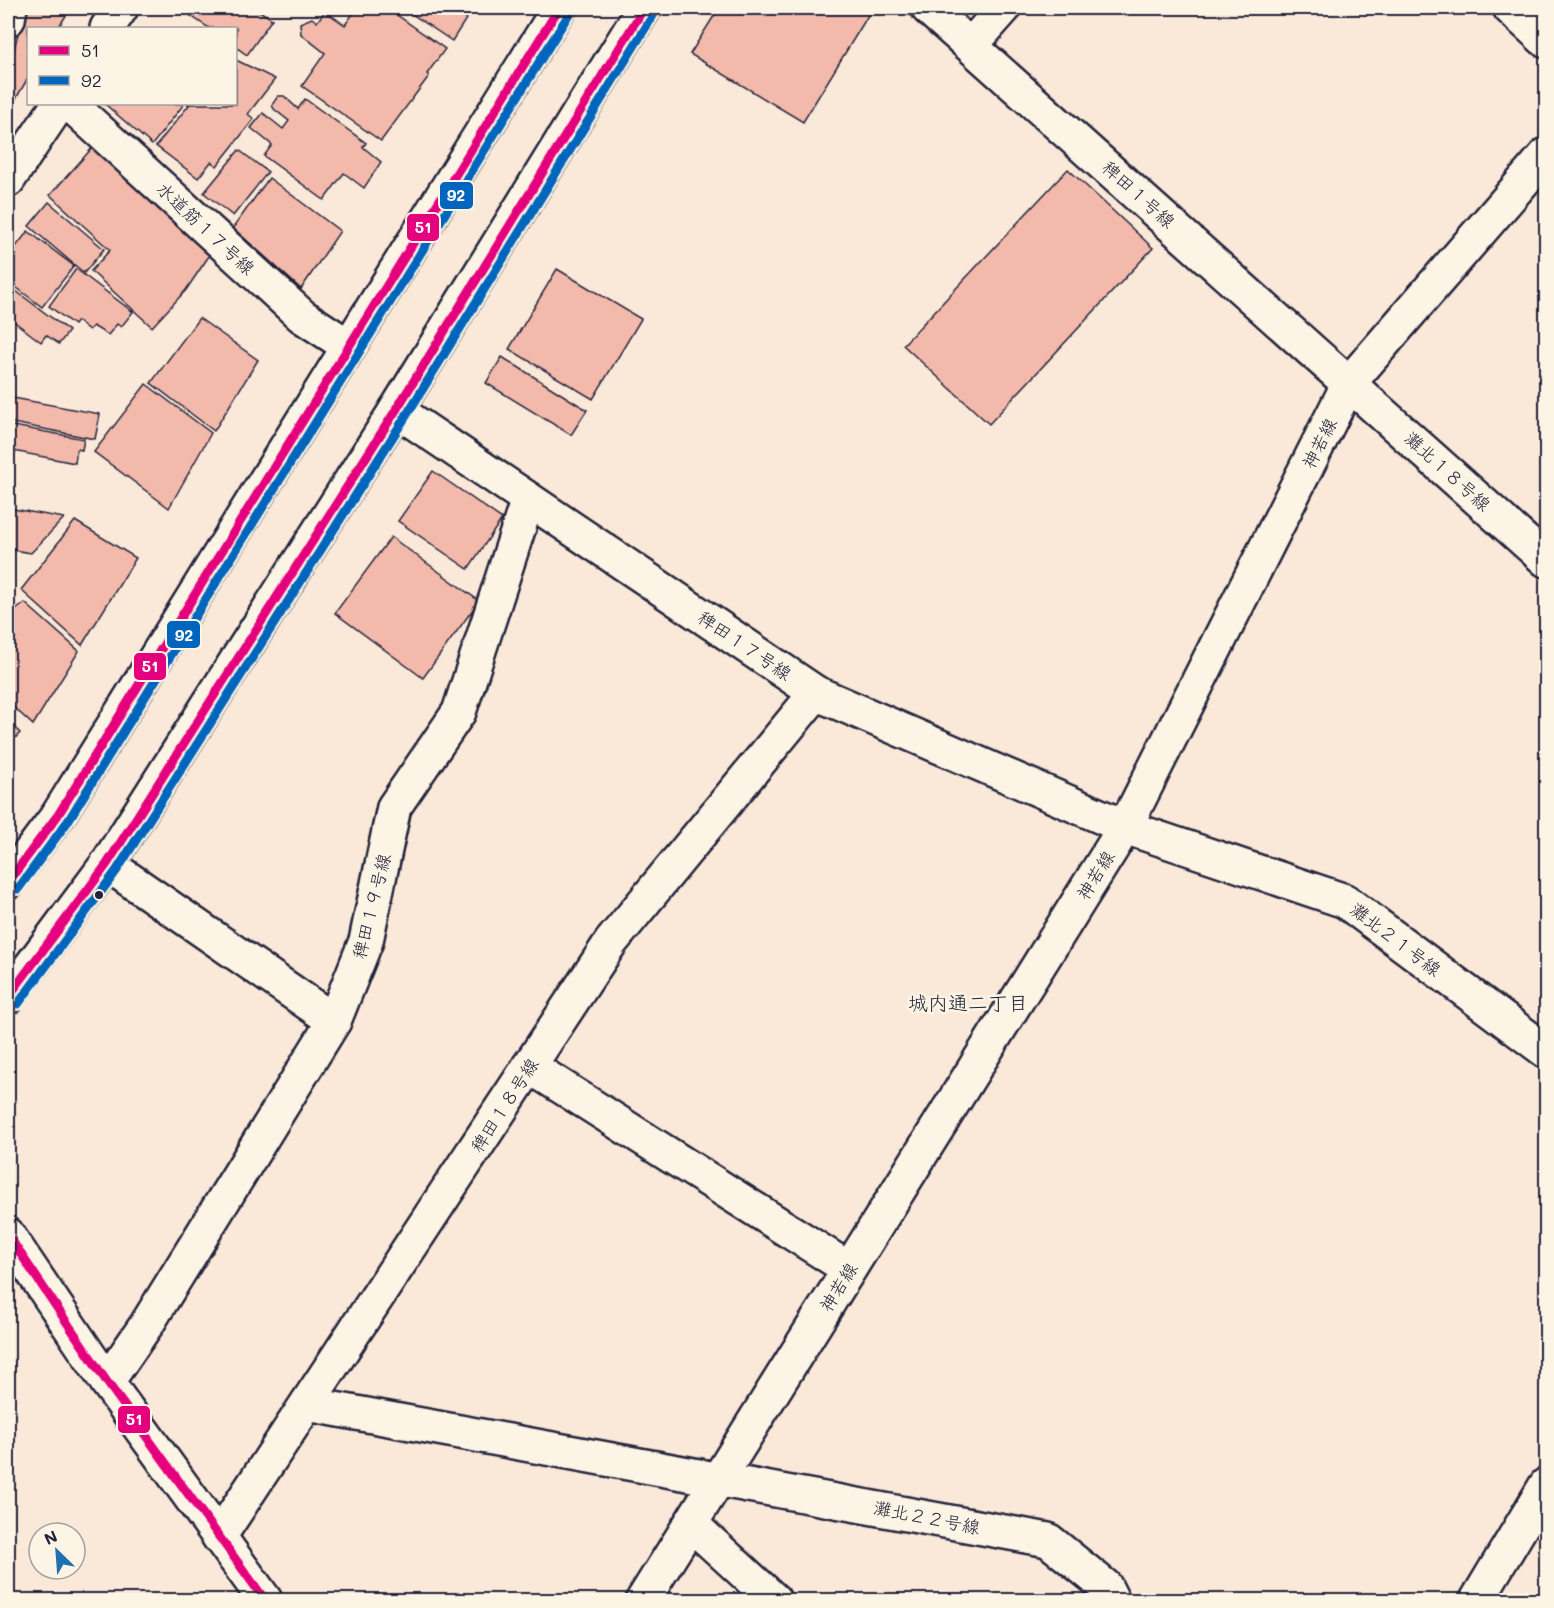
<svg xmlns="http://www.w3.org/2000/svg" width="1554" height="1608" viewBox="0 0 1554 1608" font-family="Mali,'Klee One',sans-serif">
<rect width="100%" height="100%" fill="#fae9d9"/>
<filter id="ink" filterUnits="userSpaceOnUse"><feTurbulence type="fractalNoise" baseFrequency=".0167" numOctaves="2"/><feDisplacementMap in="SourceGraphic" scale="12" xChannelSelector="R" yChannelSelector="G"/><feConvolveMatrix kernelMatrix="1 2 1 2 8 2 1 2 1" color-interpolation-filters="sRGB"/></filter>
<g filter="url(#ink)">
<g fill="#f3b9ab" stroke="#22223b" stroke-width="1.5">
<path d="M24,8H71L58,28H28V78L14,102L8,98V75Z"/>
<path d="M179,8H255L272,19L247,55L236,47V28H209Z"/>
<path d="M357,8H387L445,49L427,74L429,76L381,141L302,86L325,53L301,34L300,23L312,18L317,22L325,11L345,25Z"/>
<path d="M403,8H473L452,41Z"/>
<path d="M719,8H870L872,9L803,122L690,54Z"/>
<path d="M236,60L275,79L248,114L254,119L217,166L211,162L198,178L156,146L189,105L187,104H236Z"/>
<path d="M278,96H284L298,109L305,99L366,143L363,147L381,162L364,188L344,173L324,200L264,156L272,145L251,128L263,113L283,129L289,121L274,109L272,105Z"/>
<path d="M105,104H184L152,145Z"/>
<path d="M94,146L211,253L186,290L152,327L91,271L110,250L50,195Z"/>
<path d="M239,150L268,172L233,216L204,193Z"/>
<path d="M1068,169L1153,248L989,424L903,345Z"/>
<path d="M269,178L340,231L301,289L233,228Z"/>
<path d="M49,202L104,249L84,273L29,226Z"/>
<path d="M28,231L74,266L42,307L8,281V257Z"/>
<path d="M76,269L133,312L121,327L117,324L108,335L93,326L89,330L77,321L74,325L49,306Z"/>
<path d="M557,269L641,319L593,399L509,349Z"/>
<path d="M8,285L69,331L59,344L46,335L41,342L8,317Z"/>
<path d="M199,318L258,360L214,431L151,383Z"/>
<path d="M502,357L587,410L571,435L486,383Z"/>
<path d="M146,384L211,433L169,508L94,452Z"/>
<path d="M8,397L100,414L95,439L8,422Z"/>
<path d="M8,425L84,439L82,450L77,449L75,463L8,450Z"/>
<path d="M433,471L502,519L468,569L398,521Z"/>
<path d="M8,508L64,518L31,553L8,549Z"/>
<path d="M75,521L136,558L82,645L21,590Z"/>
<path d="M391,537L479,601L423,678L335,613Z"/>
<path d="M8,553L13,554L8,581Z"/>
<path d="M25,603L79,651L33,725L8,702V616Z"/>
<path d="M8,721L20,733L8,746Z"/>
</g>
<g fill="none" stroke-linecap="round" stroke-linejoin="round">
<defs>
<g id="minor">
<path d="M928,8L1546,560"/>
<path d="M1510,8L1546,41"/>
<path d="M8,19L10,8"/>
<path d="M107,28L121,8"/>
<path d="M972,44L1004,8"/>
<path d="M70,104L302,316L348,346"/>
<path d="M8,180L59,104"/>
<path d="M396,410L816,693L1125,827L1345,901L1546,1051"/>
<path d="M107,864L334,1021"/>
<path d="M529,1066L849,1269"/>
<path d="M8,1235L107,1382L265,1600"/>
<path d="M107,1382L147,1324L334,1021L366,941L394,807L459,712L528,499"/>
<path d="M307,1404L1048,1540L1105,1586L1112,1600"/>
<path d="M691,1524L774,1600"/>
<path d="M219,1537L611,942L816,693"/>
<path d="M643,1600L1125,827L1349,383L1546,155"/>
<path d="M1477,1600L1546,1485"/>
</g>
<g id="major">
<path d="M8,882L58,815L559,8"/>
<path d="M8,997L107,864L396,410L644,8"/>
</g>
</defs>
<use href="#minor" stroke="#22223b" stroke-width="38"/>
<use href="#major" stroke="#22223b" stroke-width="38"/>
<use href="#minor" stroke="#fcf5e5" stroke-width="33"/>
<use href="#major" stroke="#fcf5e5" stroke-width="33"/>
<defs>
<g id="bus-1">
<path d="M8,882L58,815L559,8"/>
<path d="M8,997L107,864L396,410L644,8"/>
<path d="M8,1235L107,1382L265,1600"/>
</g>
<g id="bus-2">
<path d="M18,889L68,821L569,14"/>
<path d="M18,1004L117,870L406,416L654,14"/>
</g>
</defs>
<use href="#bus-1" stroke="#fcf5e5" stroke-width="14"/>
<use href="#bus-2" stroke="#fcf5e5" stroke-width="14"/>
<use href="#bus-1" stroke="#e5007d" stroke-width="9"/>
<use href="#bus-2" stroke="#0065bd" stroke-width="9"/>
</g>
</g>
<circle fill="#22223b" stroke="#fcf5e5" stroke-width="2" cx="99" cy="895" r="5"/>
<g text-anchor="middle" dominant-baseline="central" stroke-width="5" stroke-linejoin="round" paint-order="stroke">
<g font-size="18" fill="#22223b" stroke="#fcf5e5">
<text transform="translate(1139 194) rotate(42)">稗田１号線</text>
<text transform="translate(206 228) rotate(43)">水道筋１７号線</text>
<text transform="translate(1319 443) rotate(-63)">神若線</text>
<text transform="translate(1448 471) rotate(42)">灘北１８号線</text>
<text transform="translate(745 645) rotate(34)">稗田１７号線</text>
<text transform="translate(1095 875) rotate(-58)">神若線</text>
<text transform="translate(371 906) rotate(-76)">稗田１９号線</text>
<text transform="translate(1396 939) rotate(37)">灘北２１号線</text>
<text transform="translate(504 1105) rotate(-57)">稗田１８号線</text>
<text transform="translate(838 1287) rotate(-58)">神若線</text>
<text transform="translate(927 1517) rotate(11)">灘北２２号線</text>
</g>
<g font-size="20" fill="#22223b" stroke="#fcf5e5">
<text x="968" y="1002">城内通二丁目</text>
</g>
</g>
<g stroke="#fcf5e5" stroke-width="2">
<rect x="439" y="181" width="35" height="29" rx="6" fill="#0065bd"/>
<rect x="406" y="213" width="34" height="29" rx="6" fill="#e5007d"/>
<rect x="166" y="620" width="35" height="29" rx="6" fill="#0065bd"/>
<rect x="133" y="652" width="34" height="29" rx="6" fill="#e5007d"/>
<rect x="117" y="1405" width="34" height="29" rx="6" fill="#e5007d"/>
</g>
<g font-size="16" text-anchor="middle" font-weight="bold" fill="#fff">
<text x="456" y="201">92</text>
<text x="423" y="233">51</text>
<text x="184" y="641">92</text>
<text x="150" y="672">51</text>
<text x="134" y="1425">51</text>
</g>
<rect width="1554" height="1608" fill="none" stroke="#fcf5e5" stroke-width="30"/>
<rect x="15" y="15" width="1524" height="1578" fill="none" stroke="#22223b" stroke-width="2" filter="url(#ink)"/>
<rect x="27" y="27" width="210" height="78" fill="#fcf5e5" stroke="#a5a1a1" stroke-width="1.5"/>
<rect x="39" y="46" width="30" height="9" fill="#e5007d" stroke="#a5a1a1" stroke-width="1.5"/>
<text x="81" y="57" font-size="18" fill="#22223b">51</text>
<rect x="39" y="76" width="30" height="9" fill="#0065bd" stroke="#a5a1a1" stroke-width="1.5"/>
<text x="81" y="87" font-size="18" fill="#22223b">92</text>
<g transform="translate(57 1551) rotate(335)"><circle r="28" fill="#fcf5e5" stroke="#a5a1a1" stroke-width="1.5"/>
<path d="M0-4.5L10 22L0 15L-10 22Z" fill="#1f6fb2"/>
<text y="-9" font-size="16" font-weight="bold" text-anchor="middle" fill="#22223b">N</text>
</g>
</svg>
